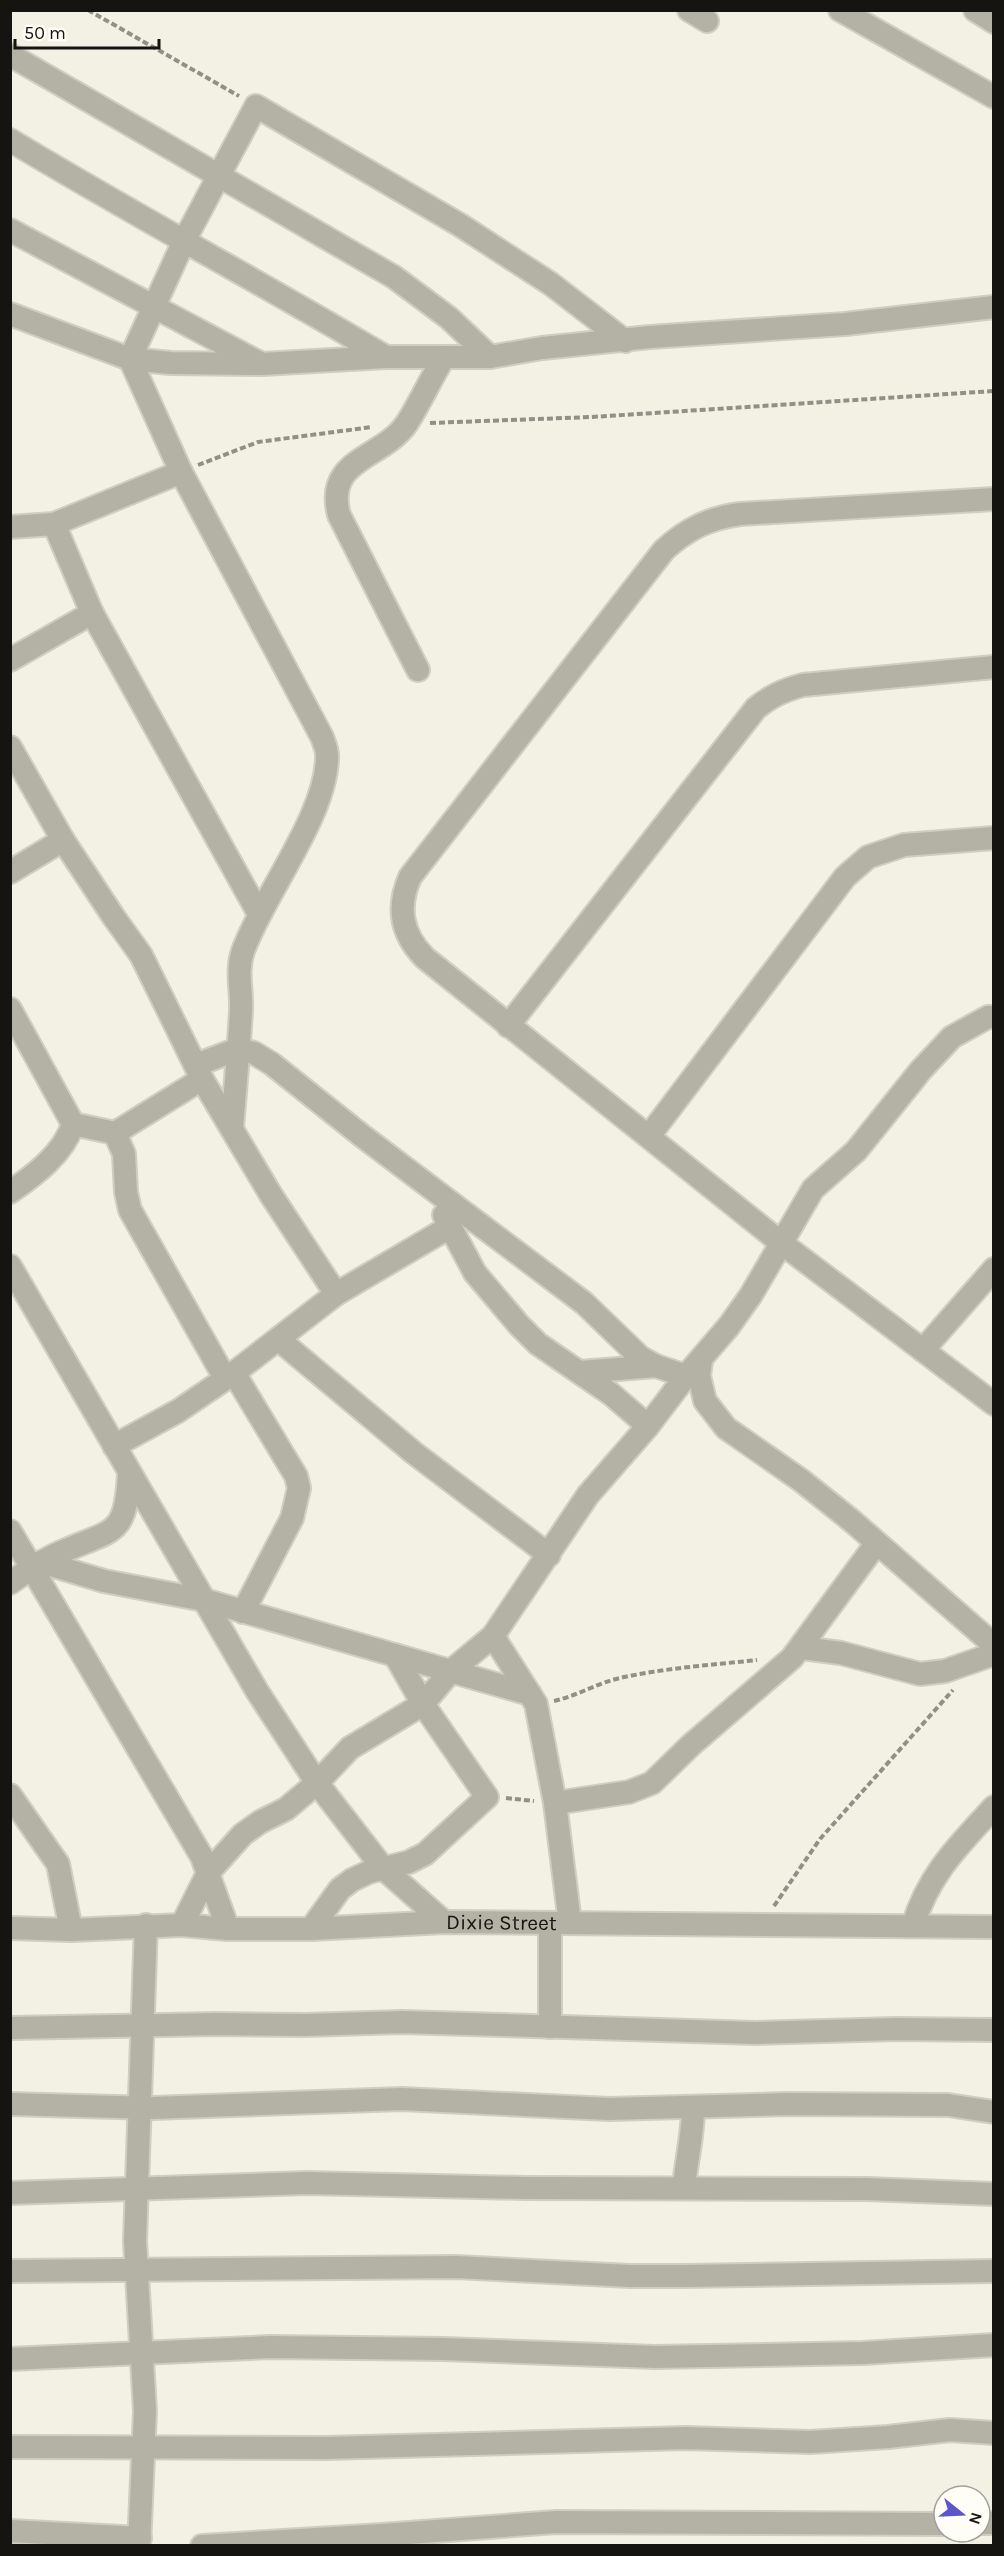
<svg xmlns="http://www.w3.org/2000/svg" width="1004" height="2556" viewBox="0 0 1004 2556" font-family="Karla,sans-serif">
<rect width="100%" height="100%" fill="#f3f1e4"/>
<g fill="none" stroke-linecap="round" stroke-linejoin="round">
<defs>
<g id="minor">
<path d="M689,10L707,21"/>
<path d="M840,10L994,97"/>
<path d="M975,10L994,22"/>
<path d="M10,55L394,277L449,318L490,357"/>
<path d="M10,140C134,215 262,283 386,357"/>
<path d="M10,230L258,362"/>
<path d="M10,314L130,359L171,363L262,364L386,357H490L542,348L650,337L845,324L994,307"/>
<path d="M994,499L740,514C709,518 687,529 664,550L410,877C397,907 401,934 425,958L780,1242L994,1404"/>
<path d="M54,524L92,613L259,914"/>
<path d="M10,527L54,524L181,472"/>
<path d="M10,660L92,613"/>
<path d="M418,670L339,515C324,458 383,459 407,423C420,403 430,380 443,359"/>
<path d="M10,747L63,840L113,916L141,955L202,1079L271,1195L336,1294"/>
<path d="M10,872L63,840"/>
<path d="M10,1009L73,1124L115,1133L202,1079"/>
<path d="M508,1026L756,708C771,696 784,690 803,685L994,667"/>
<path d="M196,1065L238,1049L254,1053L272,1064L361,1135L584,1303L640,1357L656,1366L686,1376"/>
<path d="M232,1128C235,1089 239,1049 241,1010C242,989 236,971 243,951C264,893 328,814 327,755C327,749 324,743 322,737L181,472L130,359L184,241L256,106L460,225L551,284L625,341"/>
<path d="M115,1133L124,1154L126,1192L130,1210L225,1378"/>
<path d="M649,1136L845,877L868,857L904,845L994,838"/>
<path d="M10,1192C35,1175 64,1153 73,1124"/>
<path d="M444,1215L475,1273L519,1325L538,1344L611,1394L648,1426"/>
<path d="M10,1266L257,1691L317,1783L383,1868L444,1922"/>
<path d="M278,1339L414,1453L549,1555"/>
<path d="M923,1350L994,1269"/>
<path d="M701,1360L699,1376L705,1401L726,1428L802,1481L852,1521L994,1645"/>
<path d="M580,1372L656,1366"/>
<path d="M234,1373L296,1476L299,1488L292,1518L243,1612"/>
<path d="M114,1446L178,1411L234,1373L336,1294L448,1228"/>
<path d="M10,1531L202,1857L228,1929"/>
<path d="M41,1562L104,1581L204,1600L530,1694"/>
<path d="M10,1583C28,1570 46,1558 66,1550C116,1529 126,1534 129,1473"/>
<path d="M493,1636L536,1704L555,1803L570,1923"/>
<path d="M802,1648L841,1653L920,1674L945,1671L994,1654"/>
<path d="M10,1795L58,1864L71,1930"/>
<path d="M555,1803L629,1792L652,1783L691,1745L792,1658L876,1544"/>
<path d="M182,1925L208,1873L243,1834L260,1822L286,1809L317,1783L350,1748L423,1704L451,1671L493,1636L588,1495L648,1426L686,1376L729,1326L751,1295L813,1189L856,1151L921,1070L952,1037L988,1017H994"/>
<path d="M913,1926C928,1875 958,1846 994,1807"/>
<path id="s1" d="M10,1928L71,1930L182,1925L228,1929H311L444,1922L994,1927"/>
<path d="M311,1929L340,1889L352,1880L369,1872L409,1862L425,1854L487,1797L423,1704L395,1655"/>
<path d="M550,2027V1923"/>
<path d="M10,2028L216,2024L305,2025L402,2022L755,2033L896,2029L994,2030"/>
<path d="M10,2104L152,2108L402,2099L609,2109L787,2104L948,2105L994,2112"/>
<path d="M684,2188C686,2161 693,2136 693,2108"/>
<path d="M10,2193L307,2183L526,2188L867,2189L994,2194"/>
<path d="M10,2271L456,2267L630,2276H683L994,2271"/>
<path d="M10,2359L270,2347L444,2349L655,2357L863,2353L994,2345"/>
<path d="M10,2447L326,2448L686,2438L810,2442L888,2437L950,2430L994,2433"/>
<path d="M980,2523H994"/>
<path d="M10,2531L140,2538"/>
<path d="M139,2546L145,2411L135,2241L146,1925"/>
<path d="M202,2546L382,2535L556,2522L944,2524"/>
</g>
</defs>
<use href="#minor" stroke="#cfcec2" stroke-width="26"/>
<g stroke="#919087" stroke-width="4" stroke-dasharray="6 3" stroke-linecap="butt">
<path d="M88,10L239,96"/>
<path d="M430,423L592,417L994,391"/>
<path d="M198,465L258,442L372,427"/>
<path d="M554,1701C577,1696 597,1683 620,1678C665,1668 711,1665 757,1660"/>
<path d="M506,1798L534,1801"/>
<path d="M774,1906L820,1839L953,1690"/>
</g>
<use href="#minor" stroke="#b4b2a5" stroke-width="22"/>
</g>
<g text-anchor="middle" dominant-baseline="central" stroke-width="4.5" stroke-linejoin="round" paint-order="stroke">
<g font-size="21" fill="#151410" stroke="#fffef6">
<text stroke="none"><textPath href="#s1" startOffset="492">Dixie Street</textPath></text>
</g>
</g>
<rect width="1004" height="2556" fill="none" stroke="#151410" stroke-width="24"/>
<g transform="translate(962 2514) rotate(108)"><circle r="28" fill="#fffef6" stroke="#a1a09a" stroke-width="1.5"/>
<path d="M0-4.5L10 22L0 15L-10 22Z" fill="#5c55cd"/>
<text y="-9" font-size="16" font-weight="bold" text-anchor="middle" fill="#151410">N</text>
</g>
<path d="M15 39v9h144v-9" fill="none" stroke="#151410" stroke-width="3"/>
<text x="24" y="39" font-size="18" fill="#151410" stroke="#fffef6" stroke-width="4.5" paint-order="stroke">50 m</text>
</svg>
